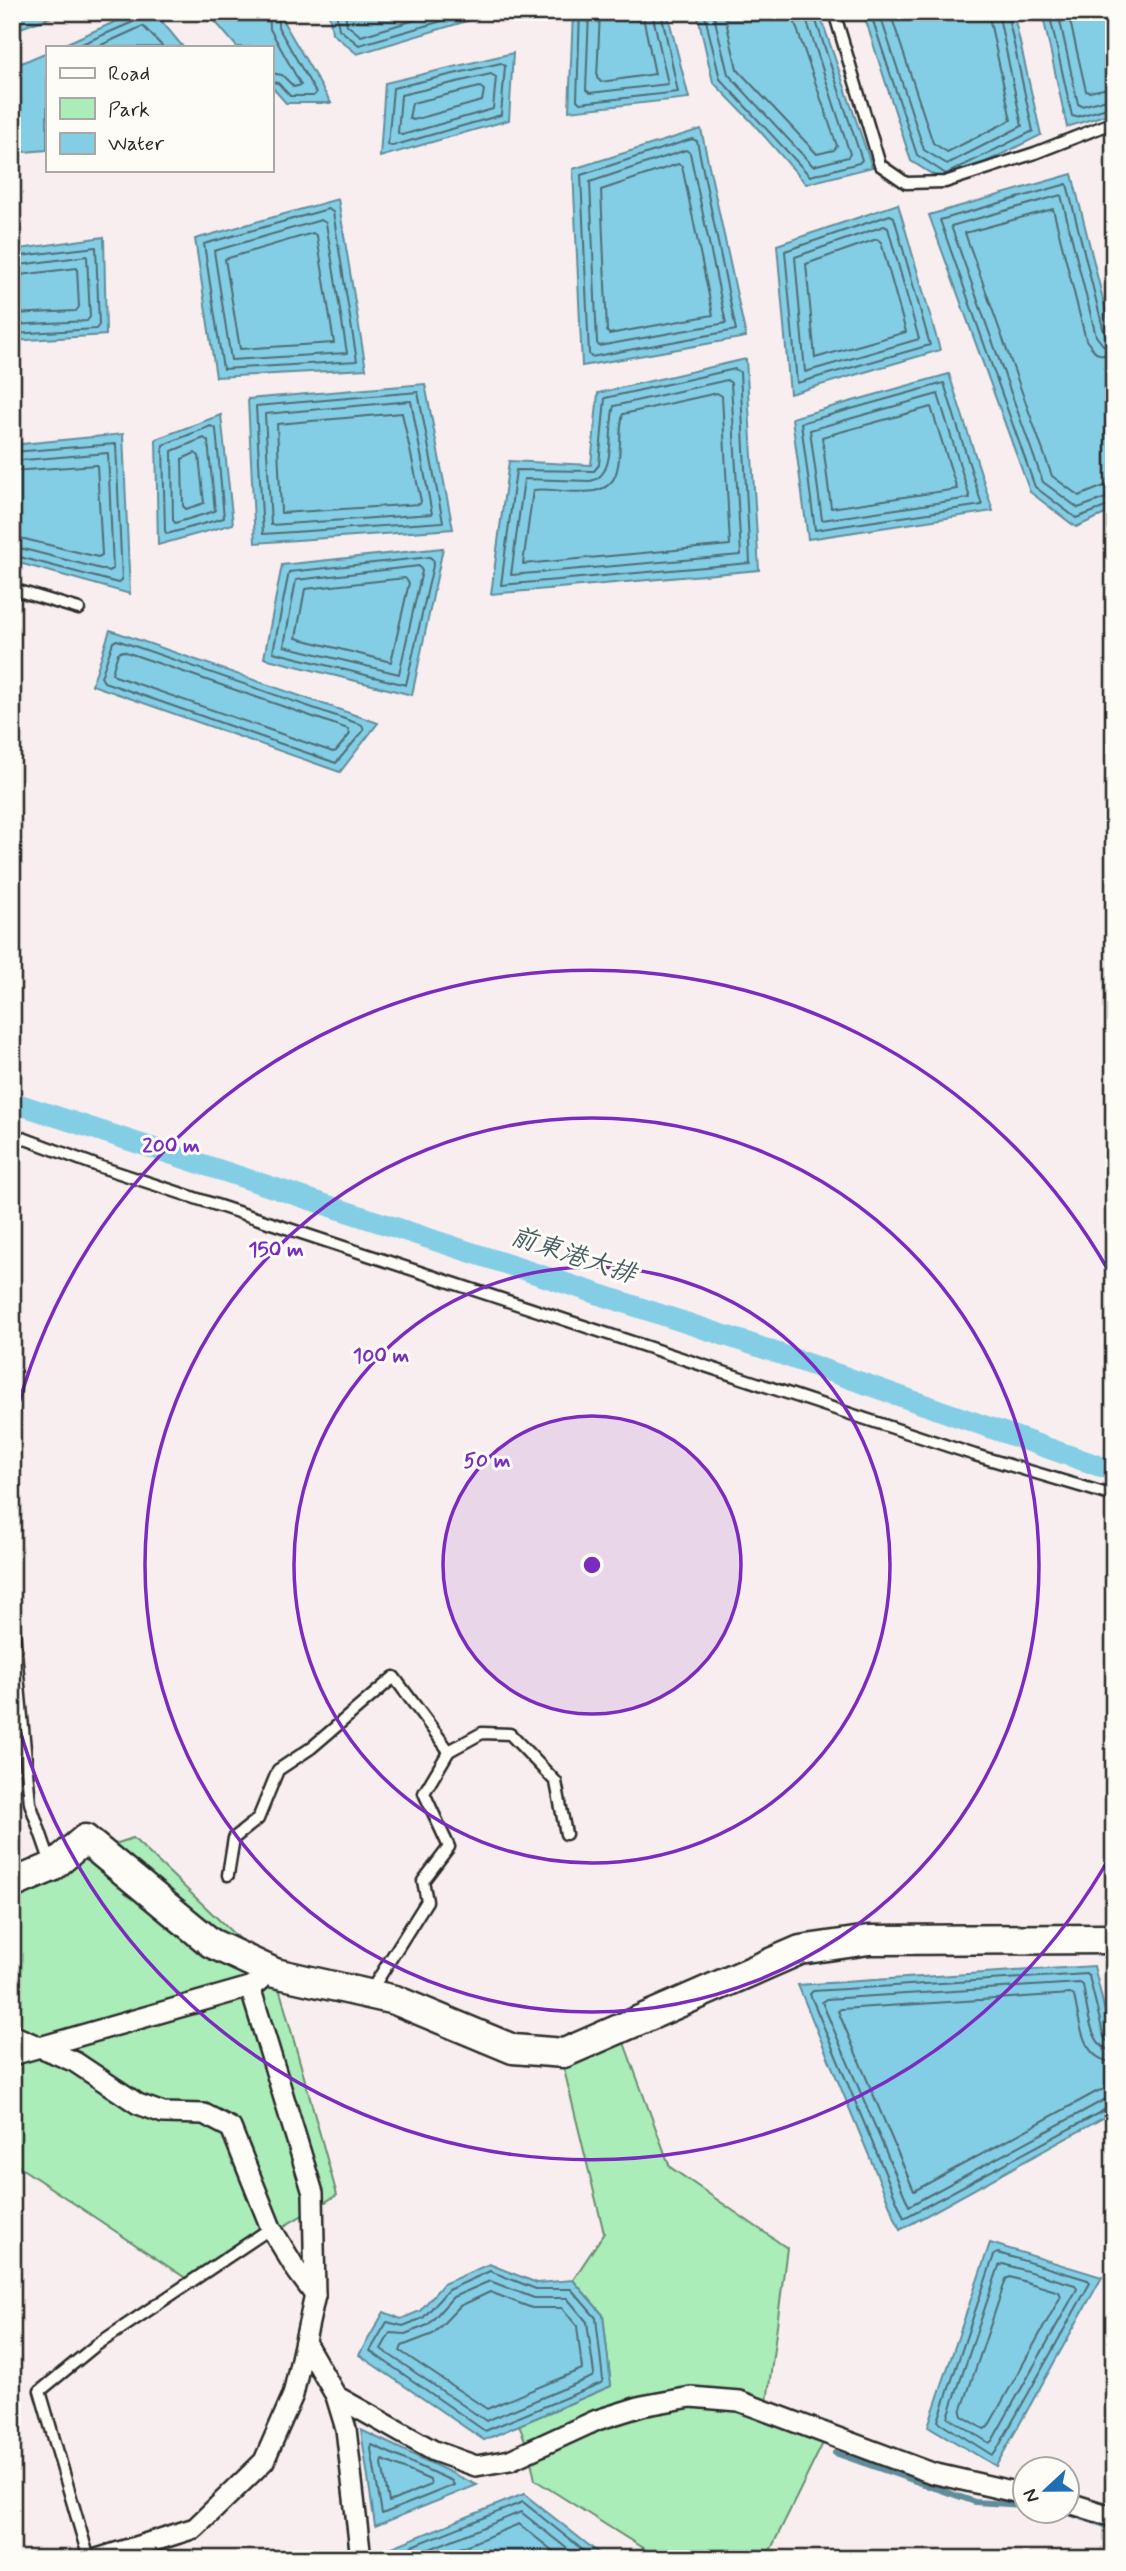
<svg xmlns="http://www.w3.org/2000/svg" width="1126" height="2571" viewBox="0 0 1126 2571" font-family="Mynerve,'LXGW WenKai TC',sans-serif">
<rect width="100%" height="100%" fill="#f9eeef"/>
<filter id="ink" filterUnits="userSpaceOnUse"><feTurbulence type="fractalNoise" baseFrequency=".0143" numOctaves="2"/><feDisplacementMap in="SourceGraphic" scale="14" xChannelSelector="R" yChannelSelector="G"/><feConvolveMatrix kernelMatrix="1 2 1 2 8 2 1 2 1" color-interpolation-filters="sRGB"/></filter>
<g filter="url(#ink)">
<g fill="#aaedb8" stroke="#6a8c72" stroke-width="2">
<path d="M133,1838L275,1973L337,2195L190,2281L12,2162V1888L94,1851Z"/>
<path d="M623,2040L670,2167L787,2248L766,2410L828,2433L766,2559H660L535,2480L529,2451L519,2425L611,2386L603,2315L573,2280L604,2233L560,2053Z"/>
</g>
<g fill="#84cee5" stroke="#608d9b" stroke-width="2">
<path d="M12,12H65L12,31Z"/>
<path d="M137,12H154L183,47H58Z"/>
<path d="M207,12H285L284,23L331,103H286L271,86V47H237Z"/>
<path d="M329,12H497L357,54L332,33Z"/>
<path d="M573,12H667L689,98L569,111Z"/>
<path d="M697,12H819L872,167L806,184L752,122L713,82Z"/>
<path d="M863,12H1013L1041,135L945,182L911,161Z"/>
<path d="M1042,12H1114V112L1067,127Z"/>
<path d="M47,52V150L12,153V67Z"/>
<path d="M513,53L509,120L380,157L385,83Z"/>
<path d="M701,129L746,337L582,366L573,169Z"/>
<path d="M1072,174L1114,344V510L1076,527L1030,492L929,215Z"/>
<path d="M338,199L366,369L216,377L195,239Z"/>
<path d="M898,204L940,350L790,394L777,245Z"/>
<path d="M104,237L106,335L12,341V250Z"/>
<path d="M746,359L759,570L491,594L509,461L591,465L598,393Z"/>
<path d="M949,374L993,511L808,539L792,418Z"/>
<path d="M425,384L453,529L255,543L248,399Z"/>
<path d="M221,415L233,524L158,545L156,439Z"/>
<path d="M123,434L130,594L12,561V445Z"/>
<path d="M443,548L412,695L264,658L282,565Z"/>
<path d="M110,630L378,723L340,772L92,685Z"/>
<path d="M1094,1966L1114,2049V2112L900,2230L798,1985Z"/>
<path d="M990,2243L1102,2277L996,2466L928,2426Z"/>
<path d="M489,2264L537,2283L573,2280L603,2315L611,2386L484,2440L359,2355L384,2312L401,2319L420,2311L443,2284Z"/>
<path d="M361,2430L477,2485L375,2526Z"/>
<path d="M524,2494L601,2555L602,2559H381L380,2552Z"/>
</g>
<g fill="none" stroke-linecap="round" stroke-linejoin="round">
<g stroke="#4f6c75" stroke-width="2">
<path d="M269,12L270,29L301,85L294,87L282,75L271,73"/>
<path d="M336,12L339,29L359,45L473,12"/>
<path d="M345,12L347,25L361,36L442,12"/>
<path d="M580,12L577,100L580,103L678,92L661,12"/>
<path d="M589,12L586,90L590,93L668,84L652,12"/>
<path d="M600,12L597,78L601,82L655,74L642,12"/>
<path d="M704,12L720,79L810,176L859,163L862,160L813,12"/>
<path d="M713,12L728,74L813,166L848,157L850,154L804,12"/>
<path d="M724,12L737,69L817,154L834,150L837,146L795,23L794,12"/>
<path d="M870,12L917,155L946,174L1033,131L1007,12"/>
<path d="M879,12L924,150L947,164L1022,126L998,12"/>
<path d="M890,12L933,143L947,152L1011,120L988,12"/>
<path d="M1049,12L1072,116L1076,117L1114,106"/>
<path d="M1058,12L1078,104L1082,106L1114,97"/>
<path d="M1068,12L1086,91L1089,92L1114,87"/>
<path d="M75,47L133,22L137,18V12"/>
<path d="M97,47L143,26L163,47"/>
<path d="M501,63L505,66L501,115L392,146L388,145L393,88Z"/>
<path d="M491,74L496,77L493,109L402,135L398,133L401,95Z"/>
<path d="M271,82L278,83L290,96H313L316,93L278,27V12"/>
<path d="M480,87L484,90L482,101L413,120L409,118L412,103Z"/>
<path d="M692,139L697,141L736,330L591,357L589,354L581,175Z"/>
<path d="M686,150L690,153L726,323L599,346L597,343L590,182Z"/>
<path d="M678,164L682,166L713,315L609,334L607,331L601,190Z"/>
<path d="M328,209L333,212L357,361L223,369L204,244Z"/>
<path d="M890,215L894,217L930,345L797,383L785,251Z"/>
<path d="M321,220L326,223L347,353L231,360L214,251Z"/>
<path d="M884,226L888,228L919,339L805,372L795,257Z"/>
<path d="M313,233L317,236L334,343L240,349L225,259Z"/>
<path d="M877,239L881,242L906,332L815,358L806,264Z"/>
<path d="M12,257L96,247L99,325L96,329L12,334"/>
<path d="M12,266L87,256L90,317L87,321L12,325"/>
<path d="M12,276L77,268L79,307L76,311L12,314"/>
<path d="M1114,338L1108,337L1104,332L1067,184L940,220L1035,487L1076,518L1114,504"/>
<path d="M1114,347L1103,345L1096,336L1061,195L951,226L1043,482L1078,508L1114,495"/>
<path d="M1114,358L1096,353L1086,340L1053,209L965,233L1052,476L1079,496L1104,486L1114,485"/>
<path d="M735,369L740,372L750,563L501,585L516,470L594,471L599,465L605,398Z"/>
<path d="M727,380L731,383L741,555L511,575L524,479L590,481C618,476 607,427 614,406Z"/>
<path d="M944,383L982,505L815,530L801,423Z"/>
<path d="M418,392L443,522L263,534L256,406Z"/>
<path d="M717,393L722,396L730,545L523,564L533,490C558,486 609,506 617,470C622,452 618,432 623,414Z"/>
<path d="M938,394L970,498L822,520L810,430Z"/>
<path d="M411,401L432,514L271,525L265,414Z"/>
<path d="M931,407L957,489L831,508L822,437Z"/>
<path d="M402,413L421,501L420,504L281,513L277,424Z"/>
<path d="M211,426L216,429L224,518L167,534L165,531L163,445Z"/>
<path d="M204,438L208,441L215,511L175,523L173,520L172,451Z"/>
<path d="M12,452L116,444L122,580L118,583L12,555"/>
<path d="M195,453L199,456L204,503L186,509L183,506L182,459Z"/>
<path d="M12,461L108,453L113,569L109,571L12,546"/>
<path d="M12,471L97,465L102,555L98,557L12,536"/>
<path d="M430,557L434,561L406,685L273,652L289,572Z"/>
<path d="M419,566L422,571L399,674L284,646L296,580Z"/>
<path d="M405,578L409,583L391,662L296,638L305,589Z"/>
<path d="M117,640L362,725L364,730L336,763L104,682L101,677L113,642Z"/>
<path d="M123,651L348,729L350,734L336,751L333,752L115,676L112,673L118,653Z"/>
<path d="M1114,2043L1108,2042L1104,2037L1089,1976L1087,1974L813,1991L810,1994L904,2218L1108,2108L1114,2107"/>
<path d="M1114,2051C1089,2050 1087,2005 1083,1985L1080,1983L826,1999L822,2002L909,2206L1104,2100L1114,2098"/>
<path d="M1114,2062C1081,2061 1080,2021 1074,1996L1071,1994L841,2009L838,2011L914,2191L1098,2091L1114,2087"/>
<path d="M998,2253L1088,2280L1090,2283L995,2453L992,2455L938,2421L994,2255Z"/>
<path d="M1003,2264L1075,2285L1077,2289L992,2441L989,2443L948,2417L999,2266Z"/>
<path d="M490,2271L536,2289H571L596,2318L603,2380L601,2383L485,2431L370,2351L387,2322L403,2326L423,2318L448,2290Z"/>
<path d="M1010,2277L1059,2292L1061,2296L988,2427L984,2429L962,2416L961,2412L1006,2279Z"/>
<path d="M490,2281L534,2298H567L587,2322L594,2374L592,2377L486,2421L381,2349L390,2333L405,2334L428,2325L453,2297Z"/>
<path d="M490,2292L532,2308H562L577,2326L582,2369L487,2409L400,2351L402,2346L433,2334L460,2306Z"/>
<path d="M372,2445L452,2481L454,2485L382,2514L371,2449Z"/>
<path d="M383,2460L430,2480L431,2485L389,2502L382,2464Z"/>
<path d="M388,2559L390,2555L523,2502L594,2559"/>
<path d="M405,2559L521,2512L580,2559"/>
<path d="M433,2559L519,2524L563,2559"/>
</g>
<g stroke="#608d9b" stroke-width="6">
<path d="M835,2453L975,2502L1024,2505"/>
<path d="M1065,2512L1114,2528"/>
</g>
<path stroke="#84cee5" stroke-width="21" d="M12,1102L757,1346L1099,1466L1114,1469"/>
<defs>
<g id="service">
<path d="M834,12L880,165L906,183L945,182L1035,153L1114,122"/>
<path d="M12,589L79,609"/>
<path d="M12,1134L98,1166L975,1455L1114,1496"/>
<path d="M12,1610L30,1803L51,1863"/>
<path d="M228,1875L234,1838L258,1819L278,1770L311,1748L394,1677L449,1751L482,1733L510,1734L556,1782L566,1834"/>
<path d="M370,1992L427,1901L423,1881L449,1847L424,1793L449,1751"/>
<path d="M89,2559L40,2391L95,2346L271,2228"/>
</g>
<g id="minor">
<path d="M12,2035L75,2062L138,2104L163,2113L204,2114L231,2128L271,2228L297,2271L315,2295"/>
<path d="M12,2055L250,1987L259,1982"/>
<path d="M305,2342L336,2396L346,2429L361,2559"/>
<path d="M336,2396L434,2451L476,2466L510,2460L597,2420L642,2406L691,2397L739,2401L932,2473L1024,2494"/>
<path d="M1066,2502L1114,2517"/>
<path d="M97,2559L195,2528L264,2461L293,2395L315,2295L313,2193L250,1987"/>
</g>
<path id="secondary" d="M12,1884L52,1867L85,1839L211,1943L275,1973L395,2000L513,2049L564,2053L800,1950L869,1940L1114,1939"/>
</defs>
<use href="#service" stroke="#2b2b2b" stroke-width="15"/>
<use href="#minor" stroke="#2b2b2b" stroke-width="24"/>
<use href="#secondary" stroke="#2b2b2b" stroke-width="33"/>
<use href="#service" stroke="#fdfcf7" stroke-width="10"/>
<use href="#minor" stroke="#fdfcf7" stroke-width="19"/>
<use href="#secondary" stroke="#fdfcf7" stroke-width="28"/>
</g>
</g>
<circle cx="592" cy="1565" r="149" fill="#7b2cbf" fill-opacity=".12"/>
<g fill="none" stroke="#7b2cbf" stroke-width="3.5">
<circle cx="592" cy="1565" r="149"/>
<circle cx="592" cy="1565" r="298"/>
<circle cx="592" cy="1565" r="447"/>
<path d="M1112 1853A595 595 0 0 1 13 1704M13 1426A595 595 0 0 1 1112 1277"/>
</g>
<g text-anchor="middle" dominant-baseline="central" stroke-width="6" stroke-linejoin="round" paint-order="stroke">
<g font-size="26" font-style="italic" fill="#465c63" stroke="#fdfcf7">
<text transform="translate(573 1256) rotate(18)">前東港大排</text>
</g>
</g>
<circle cx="592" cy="1565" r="10" fill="#7b2cbf" stroke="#fdfcf7" stroke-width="3.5"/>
<g font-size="21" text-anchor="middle" font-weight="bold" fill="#7b2cbf" stroke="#fdfcf7" stroke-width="6" stroke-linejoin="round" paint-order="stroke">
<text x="171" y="1152">200 m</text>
<text x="276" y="1256">150 m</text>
<text x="381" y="1362">100 m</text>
<text x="487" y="1467">50 m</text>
</g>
<rect width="1126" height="2571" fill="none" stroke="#fdfcf7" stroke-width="42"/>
<rect x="21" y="21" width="1084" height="2529" fill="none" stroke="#2b2b2b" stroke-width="2.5" filter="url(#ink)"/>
<rect x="46" y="46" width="228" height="126" fill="#fdfcf7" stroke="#a9a8a5" stroke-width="2"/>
<rect x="60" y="68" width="35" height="10" fill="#fdfcf7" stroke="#a9a8a5" stroke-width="2"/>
<text x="108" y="80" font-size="21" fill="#2b2b2b">Road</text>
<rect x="60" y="98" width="35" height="21" fill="#aaedb8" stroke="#a9a8a5" stroke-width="2"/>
<text x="108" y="116" font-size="21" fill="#2b2b2b">Park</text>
<rect x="60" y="133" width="35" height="21" fill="#84cee5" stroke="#a9a8a5" stroke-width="2"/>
<text x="108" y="150" font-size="21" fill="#2b2b2b">Water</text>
<g transform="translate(1046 2490) rotate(248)"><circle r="33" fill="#fdfcf7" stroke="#a9a8a5" stroke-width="2"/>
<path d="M0-5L12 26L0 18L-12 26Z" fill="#1f6fb2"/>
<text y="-10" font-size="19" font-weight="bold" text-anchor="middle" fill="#2b2b2b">N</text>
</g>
</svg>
